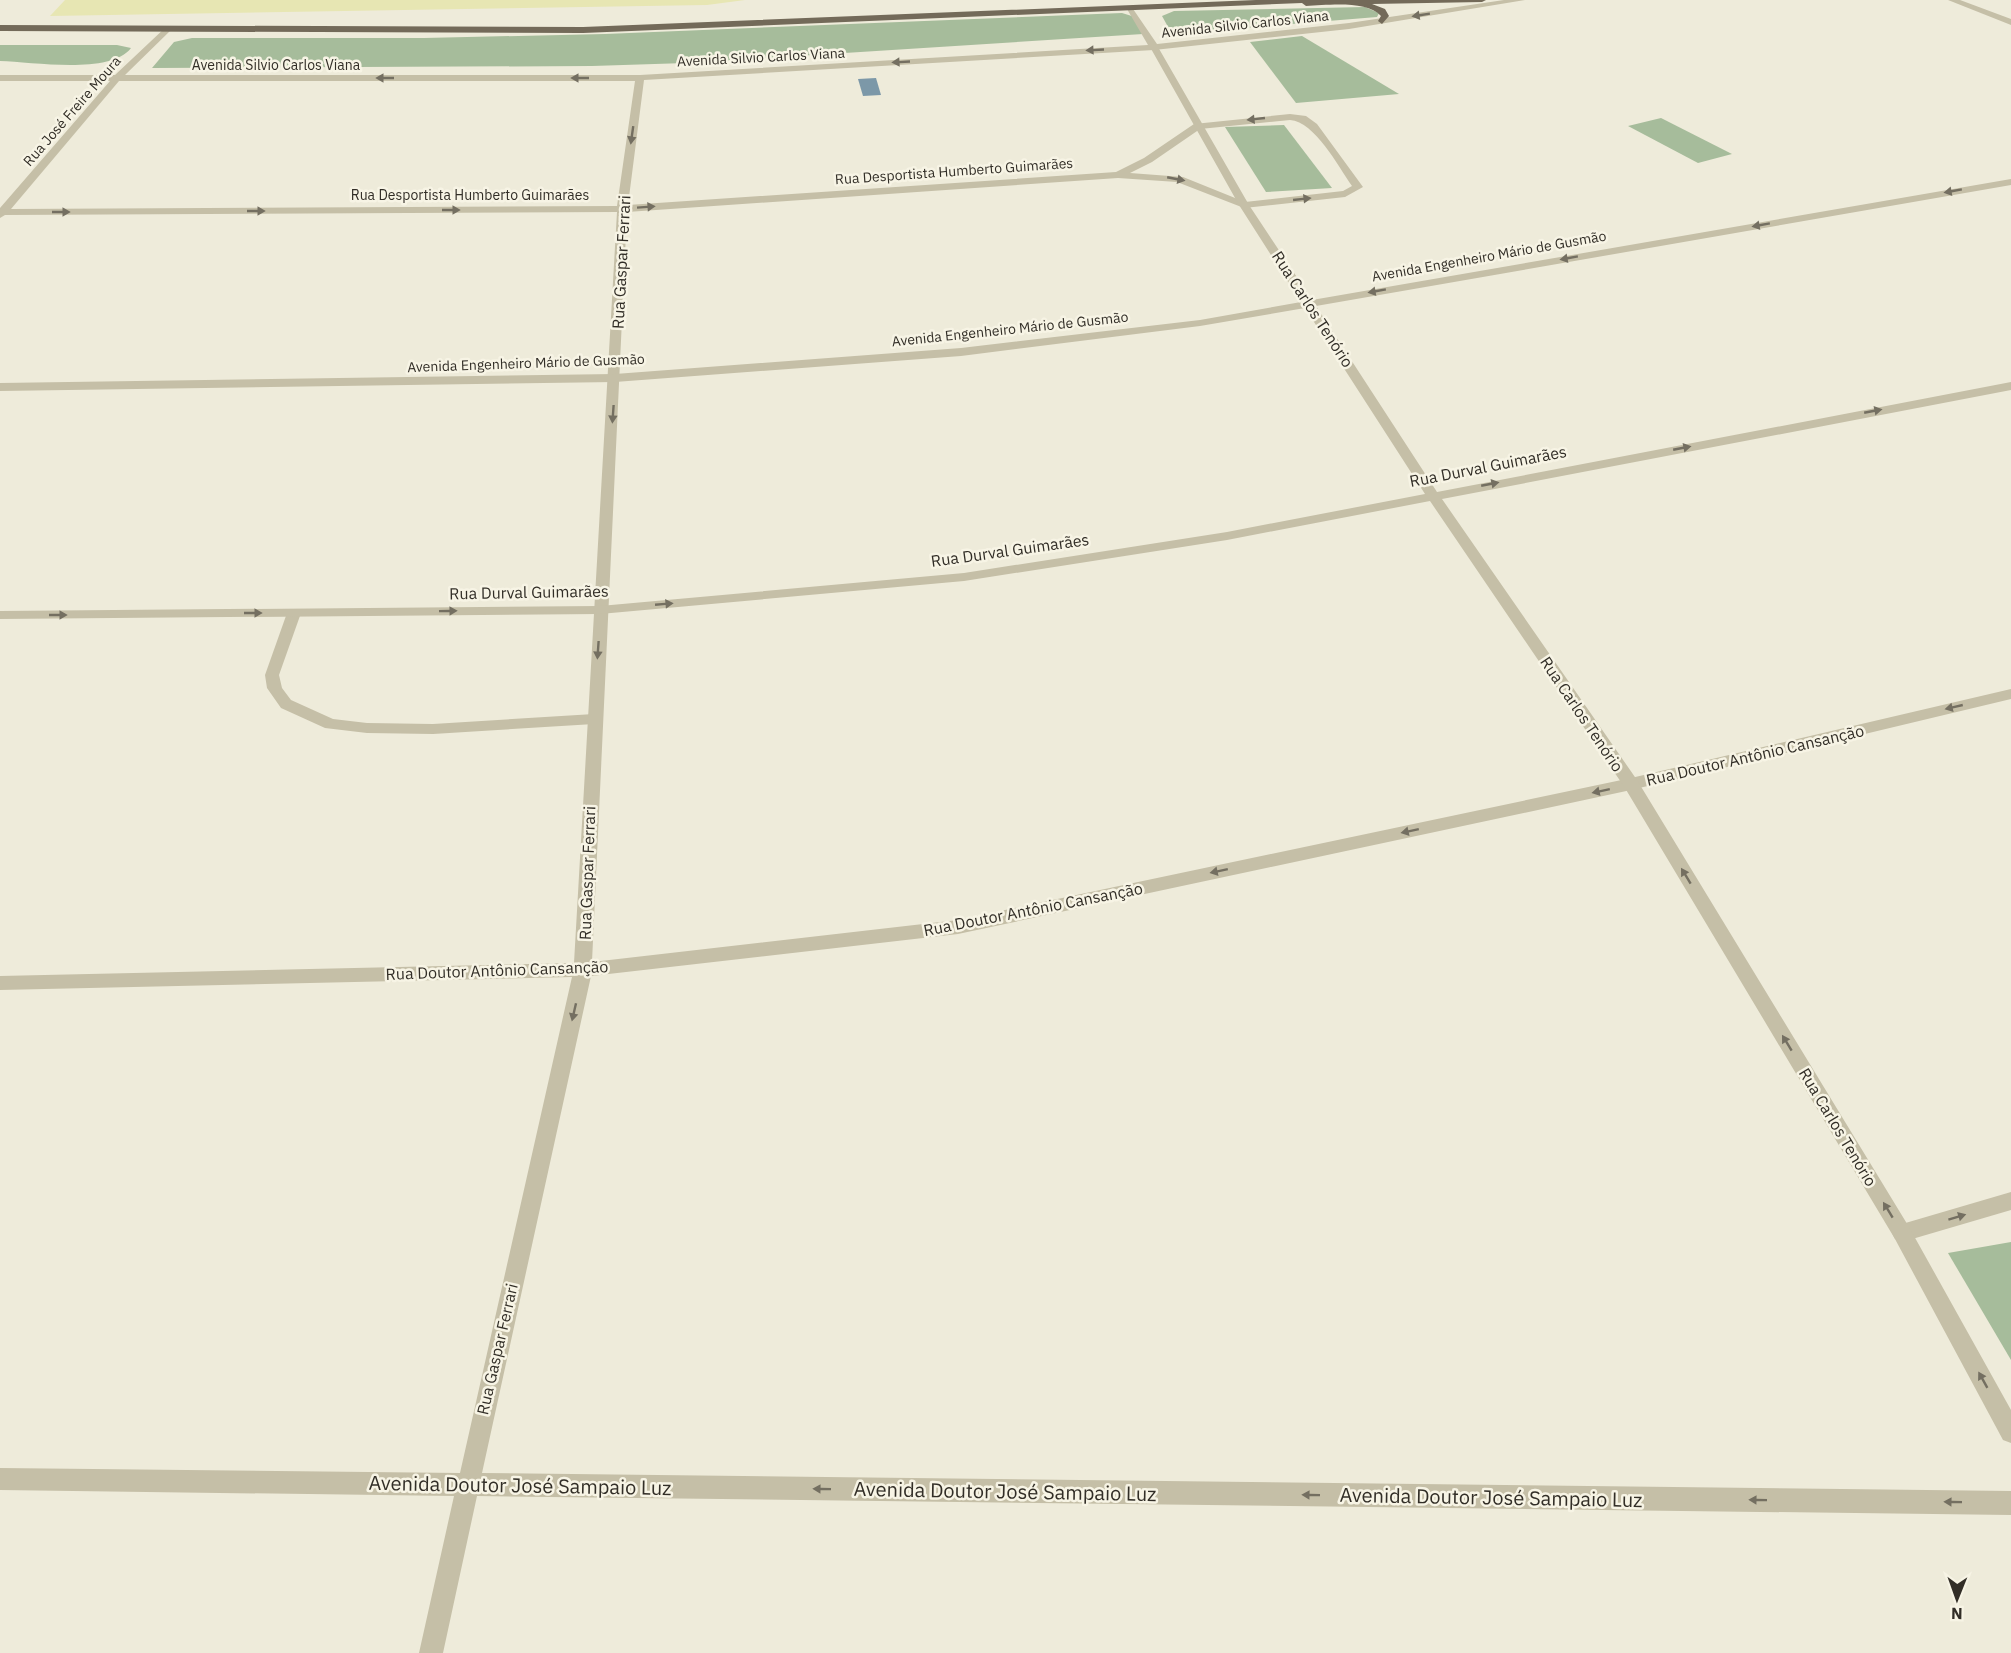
<svg xmlns="http://www.w3.org/2000/svg" width="2011" height="1653" viewBox="0 0 2011 1653" font-family="'IBM Plex Sans',sans-serif">
<rect width="100%" height="100%" fill="#eeebda"/>
<g fill="#a6bc9b">
<path d="M1365,7L1379,13L1377,17L1172,34L1162,16L1174,11Z"/>
<path d="M1122,13L1135,17L1143,34L686,63L592,66L152,68L174,42L192,38H424L605,34Z"/>
<path d="M1302,36L1399,94L1296,103L1250,42Z"/>
<path d="M0,45H117L131,48C111,75 33,62 0,61Z"/>
<path d="M1661,118L1732,154L1698,163L1628,126Z"/>
<path d="M1284,125L1332,188L1266,192L1225,127Z"/>
<path d="M2011,1242V1360L1948,1253Z"/>
</g>
<path fill="#e7e6b3" d="M65,0H745L707,5L50,16Z"/>
<path fill="#7c98a8" d="M876,78L881,95L863,96L858,79Z"/>
<g fill="none" stroke-linecap="round" stroke-linejoin="round">
<path fill="#c5bfa7" fill-rule="evenodd" d="M294,609L301,613L279,675L282,688L291,700L333,719L367,723L433,724L594,714L602,719L594,724L433,734L367,733L325,728L281,708L267,688L265,675L287,613Z"/>
<g fill="#c5bfa7" fill-rule="evenodd">
<path d="M1504,0H1525L1349,29L1154,50L644,80L628,205L1116,172L1144,158L1194,124L1290,114L1306,116L1317,124L1363,187L1345,197L1244,208L1177,182L1118,178L627,212L592,962L958,920L1631,778L2011,689V699L1631,790L958,934L591,976L482,1473L2011,1491V1515L477,1496L443,1653H419L454,1496L0,1490V1468L460,1473L572,977L0,990V976L574,963L617,212L5,215L0,218V208L110,81H0V75H115L167,26L170,27V31L125,75H640L1148,45L1127,9L1131,6L1157,44L1349,23ZM119,81H635L617,206L11,209ZM1290,120C1315,122 1338,166 1352,186L1343,191L1245,202L1183,177L1130,173L1152,162L1200,129Z"/>
<path d="M1948,0H1960L2011,19V25Z"/>
<path d="M2011,1192V1210L1902,1242L1895,1239L1892,1233L1895,1227L1902,1224Z"/>
</g>
<path fill="#c5bfa7" fill-rule="evenodd" d="M1154,44L1158,47L1249,205L1312,300L2011,179V185L1316,306L1437,492L2011,382V390L1442,499L1637,780L1909,1227L2011,1410V1443L2003,1440L1895,1239L1625,788L1430,501L1227,540L964,581L600,614L0,619V611L600,606L964,573L1227,532L1425,494L1305,308L1200,326L961,356L615,382L0,391V383L615,374L961,348L1200,320L1301,302L1239,205L1150,47Z"/>
<path fill="#736a59" fill-rule="evenodd" d="M1256,0H1486L1482,2L1372,4L1385,9L1389,16L1382,24L1378,21L1381,16C1367,0 1328,5 1306,6L1302,3L583,33L0,31V25L583,27Z"/>
</g>
<defs><path id="oneway-solid" d="M-6-.8H1V-3.2L6.5 0L1 3.2V.8H-6Z" transform="scale(1.5)"/></defs>
<g fill="#746f61">
<use href="#oneway-solid" transform="translate(1421 15) rotate(171)"/>
<use href="#oneway-solid" transform="translate(1095 50) rotate(177)"/>
<use href="#oneway-solid" transform="translate(901 62) rotate(177)"/>
<use href="#oneway-solid" transform="translate(385 78) rotate(180)"/>
<use href="#oneway-solid" transform="translate(580 78) rotate(180)"/>
<use href="#oneway-solid" transform="translate(1256 119) rotate(174)"/>
<use href="#oneway-solid" transform="translate(632 135) rotate(98)"/>
<use href="#oneway-solid" transform="translate(1176 179) rotate(11)"/>
<use href="#oneway-solid" transform="translate(1953 191) rotate(170)"/>
<use href="#oneway-solid" transform="translate(1302 199) rotate(-6)"/>
<use href="#oneway-solid" transform="translate(646 207) rotate(-4)"/>
<use href="#oneway-solid" transform="translate(451 210)"/>
<use href="#oneway-solid" transform="translate(256 211)"/>
<use href="#oneway-solid" transform="translate(61 212)"/>
<use href="#oneway-solid" transform="translate(1761 225) rotate(170)"/>
<use href="#oneway-solid" transform="translate(1569 258) rotate(170)"/>
<use href="#oneway-solid" transform="translate(1377 291) rotate(170)"/>
<use href="#oneway-solid" transform="translate(1873 411) rotate(-11)"/>
<use href="#oneway-solid" transform="translate(613 414) rotate(94)"/>
<use href="#oneway-solid" transform="translate(1682 448) rotate(-11)"/>
<use href="#oneway-solid" transform="translate(1490 484) rotate(-11)"/>
<use href="#oneway-solid" transform="translate(664 604) rotate(-5)"/>
<use href="#oneway-solid" transform="translate(448 611) rotate(-1)"/>
<use href="#oneway-solid" transform="translate(253 613)"/>
<use href="#oneway-solid" transform="translate(58 615)"/>
<use href="#oneway-solid" transform="translate(598 650) rotate(94)"/>
<use href="#oneway-solid" transform="translate(1954 707) rotate(167)"/>
<use href="#oneway-solid" transform="translate(1601 791) rotate(168)"/>
<use href="#oneway-solid" transform="translate(1410 831) rotate(168)"/>
<use href="#oneway-solid" transform="translate(1219 871) rotate(168)"/>
<use href="#oneway-solid" transform="translate(1686 876) rotate(-121)"/>
<use href="#oneway-solid" transform="translate(574 1012) rotate(103)"/>
<use href="#oneway-solid" transform="translate(1787 1043) rotate(-121)"/>
<use href="#oneway-solid" transform="translate(1888 1210) rotate(-121)"/>
<use href="#oneway-solid" transform="translate(1957 1217) rotate(-17)"/>
<use href="#oneway-solid" transform="translate(1983 1380) rotate(-119)"/>
<use href="#oneway-solid" transform="translate(822 1489) rotate(-179)"/>
<use href="#oneway-solid" transform="translate(1311 1495) rotate(-179)"/>
<use href="#oneway-solid" transform="translate(1758 1500) rotate(-179)"/>
<use href="#oneway-solid" transform="translate(1953 1502) rotate(-179)"/>
</g>
<g text-anchor="middle" dominant-baseline="central" stroke-width="5" stroke-linejoin="round" paint-order="stroke">
<g font-size="14" fill="#322e27" stroke="#f7f4e5">
<text transform="translate(1245 24) rotate(-6)">Avenida Silvio Carlos Viana</text>
<text transform="translate(761 57) rotate(-3)">Avenida Silvio Carlos Viana</text>
<text x="276" y="65">Avenida Silvio Carlos Viana</text>
<text transform="translate(72 111) rotate(-49)">Rua José Freire Moura</text>
<text transform="translate(954 171) rotate(-4)">Rua Desportista Humberto Guimarães</text>
<text x="470" y="195">Rua Desportista Humberto Guimarães</text>
<text transform="translate(1489 256) rotate(-10)">Avenida Engenheiro Mário de Gusmão</text>
<text transform="translate(1010 329) rotate(-6)">Avenida Engenheiro Mário de Gusmão</text>
<text transform="translate(526 363) rotate(-2)">Avenida Engenheiro Mário de Gusmão</text>
</g>
<g font-size="16" fill="#322e27" stroke="#f7f4e5">
<text transform="translate(621 262) rotate(-87)">Rua Gaspar Ferrari</text>
<text transform="translate(1313 309) rotate(57)">Rua Carlos Tenório</text>
<text transform="translate(1488 466) rotate(-11)">Rua Durval Guimarães</text>
<text transform="translate(1010 550) rotate(-8)">Rua Durval Guimarães</text>
<text transform="translate(529 592) rotate(-1)">Rua Durval Guimarães</text>
<text transform="translate(1582 714) rotate(56)">Rua Carlos Tenório</text>
<text transform="translate(1755 755) rotate(-13)">Rua Doutor Antônio Cansanção</text>
<text transform="translate(587 873) rotate(-88)">Rua Gaspar Ferrari</text>
<text transform="translate(1033 909) rotate(-11)">Rua Doutor Antônio Cansanção</text>
<text transform="translate(497 970) rotate(-2)">Rua Doutor Antônio Cansanção</text>
<text transform="translate(1838 1127) rotate(59)">Rua Carlos Tenório</text>
<text transform="translate(497 1349) rotate(-77)">Rua Gaspar Ferrari</text>
</g>
<g font-size="20" fill="#322e27" stroke="#f7f4e5">
<text transform="translate(520 1485) rotate(1)">Avenida Doutor José Sampaio Luz</text>
<text transform="translate(1005 1491) rotate(1)">Avenida Doutor José Sampaio Luz</text>
<text transform="translate(1491 1497) rotate(1)">Avenida Doutor José Sampaio Luz</text>
</g>
</g>
<g transform="translate(1957 1599) rotate(181)" stroke="#f7f4e5" stroke-width="4.5" paint-order="stroke">
<path d="M0-4.5L10 22L0 15L-10 22Z" fill="#322e27"/>
<text y="-9" font-size="16" font-weight="bold" text-anchor="middle" fill="#322e27">N</text>
</g>
</svg>
